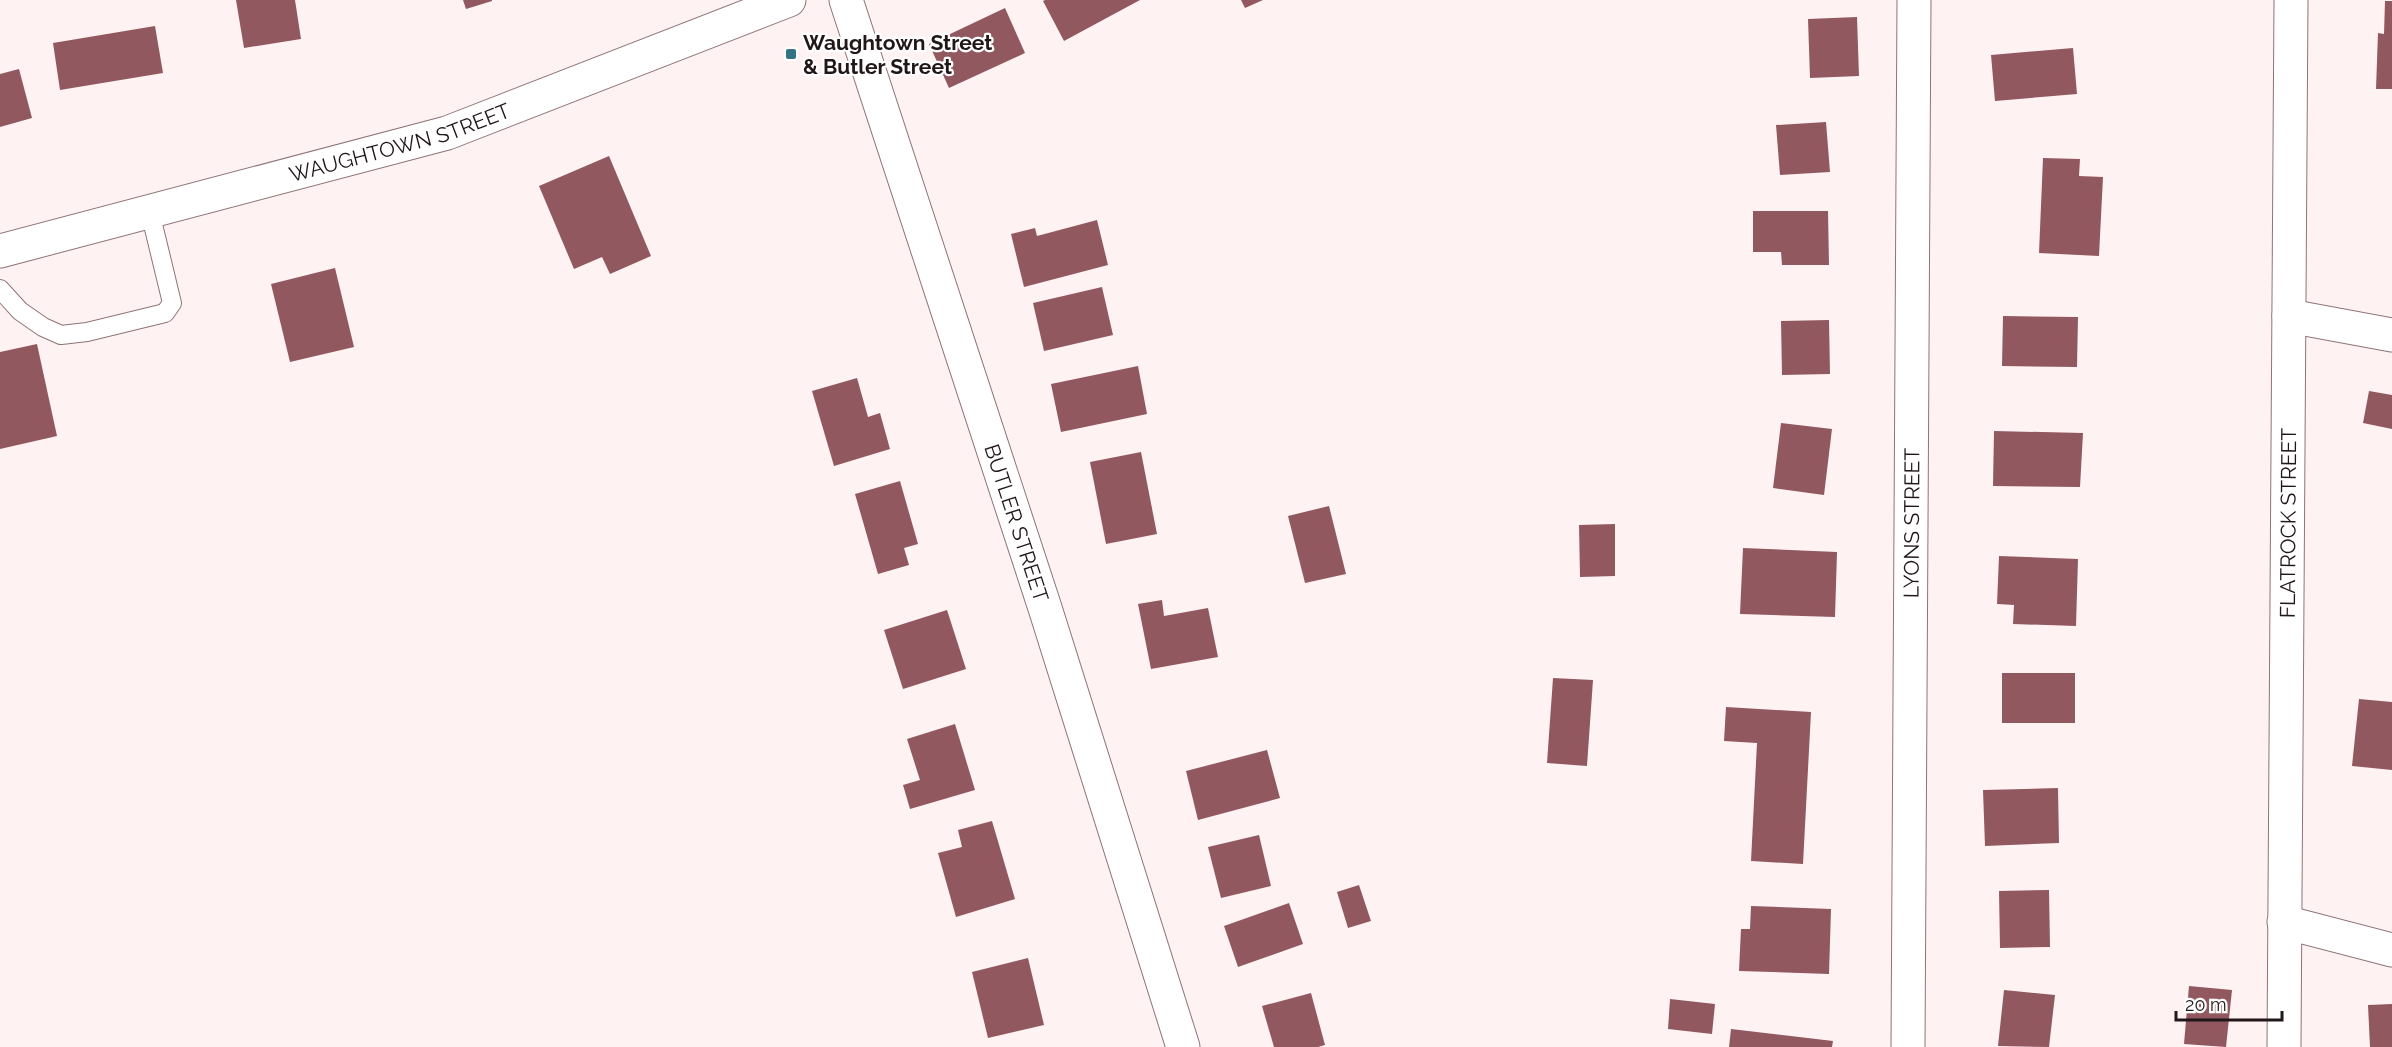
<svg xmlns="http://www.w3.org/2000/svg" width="2392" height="1047" viewBox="0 0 2392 1047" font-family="Raleway,sans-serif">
<rect width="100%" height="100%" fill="#fff2f3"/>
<g fill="#915860">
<path d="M236,0H295L301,39L244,48Z"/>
<path d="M463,0H492V1L466,9Z"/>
<path d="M1045,0H1140L1064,41L1043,1Z"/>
<path d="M1241,0H1263L1245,8Z"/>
<path d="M2385,1H2392V89H2376L2378,33L2384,34Z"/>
<path d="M1005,8L1025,53L949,88L929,44Z"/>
<path d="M1857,17L1859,76L1810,78L1808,19Z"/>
<path d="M155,26L163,73L60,90L53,43Z"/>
<path d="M2073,48L2077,94L1995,101L1991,55Z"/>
<path d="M19,69L32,118L0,127V74Z"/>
<path d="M1826,122L1830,172L1780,175L1776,125Z"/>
<path d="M609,156L651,256L610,274L602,257L574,269L539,186Z"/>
<path d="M2043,158L2080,159L2079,176L2103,177L2099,256L2039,253Z"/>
<path d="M1753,211H1828L1829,265H1782L1781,252H1753Z"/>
<path d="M1097,220L1108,265L1024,287L1011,234L1035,228L1037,236Z"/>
<path d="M335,268L354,347L290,362L271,284Z"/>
<path d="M1102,287L1113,335L1044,351L1033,303Z"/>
<path d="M2003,316L2078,317L2077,367L2002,366Z"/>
<path d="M1829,320L1830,374L1782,375L1781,321Z"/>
<path d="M37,344L57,436L0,449V352Z"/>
<path d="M1138,366L1147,414L1061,432L1051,384Z"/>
<path d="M857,378L868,417L880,413L890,449L834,466L812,391Z"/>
<path d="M2369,391L2392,395V429L2363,423Z"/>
<path d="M1781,423L1832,429L1824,495L1773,488Z"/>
<path d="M1994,431L2083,433L2080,487L1993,486Z"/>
<path d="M1141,452L1157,534L1106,544L1090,462Z"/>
<path d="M900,481L918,544L904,548L909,565L878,574L855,494Z"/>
<path d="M1329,506L1346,574L1305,583L1288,516Z"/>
<path d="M1615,524V576L1580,577L1579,525Z"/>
<path d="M1743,548L1837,552L1835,617L1740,614Z"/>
<path d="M1999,556L2078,559L2076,626L2013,624L2014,605L1997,604Z"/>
<path d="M1162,600L1164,616L1208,608L1218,657L1151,669L1138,604Z"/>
<path d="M947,610L966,669L903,689L884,630Z"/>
<rect x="2002" y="673" width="73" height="50"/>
<path d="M1553,678L1593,680L1587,766L1547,763Z"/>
<path d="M2359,699L2392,702V770L2352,766Z"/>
<path d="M1726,707L1811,712L1803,864L1751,861L1757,743L1724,741Z"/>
<path d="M955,724L975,790L910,809L903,785L920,780L907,739Z"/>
<path d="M1267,750L1280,798L1198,820L1186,771Z"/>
<path d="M2058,788L2059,843L1985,846L1983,790Z"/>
<path d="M992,821L1015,899L956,917L938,853L962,847L958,830Z"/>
<path d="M1259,835L1271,886L1221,898L1208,847Z"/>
<path d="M1359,885L1371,921L1348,928L1337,892Z"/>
<path d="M2049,890L2050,947L2000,948L1999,891Z"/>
<path d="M1289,903L1303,944L1238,967L1224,926Z"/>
<path d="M1751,906L1831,909L1829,974L1739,971L1741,929H1750Z"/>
<path d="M1028,958L1044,1025L988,1038L972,972Z"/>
<path d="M2189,986L2232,990L2226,1047L2184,1044Z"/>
<path d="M2004,990L2055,995L2049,1047L1998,1046Z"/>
<path d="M1311,993L1325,1045L1318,1047H1274L1262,1006Z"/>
<path d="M1670,999L1715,1004L1712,1034L1668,1029Z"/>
<path d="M2392,1004V1047H2370L2368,1005Z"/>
<path d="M1731,1029L1833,1041L1832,1047H1729Z"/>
</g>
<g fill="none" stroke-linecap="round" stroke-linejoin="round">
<defs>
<path id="lane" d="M0,289L20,311L43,327L61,335L87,332L165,313L172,303L150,212"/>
<g id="street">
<path id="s1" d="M846,0L1045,608L1183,1047"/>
<path d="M2289,316L2392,335"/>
<path d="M2284,922L2392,950"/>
<path id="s2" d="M1908,1047L1914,0"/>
<path id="s3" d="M2284,1047L2291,0"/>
</g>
<g id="primary">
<path id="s4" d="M0,251L447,133L789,0"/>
</g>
</defs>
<use href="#lane" stroke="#8f7376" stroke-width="20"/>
<use href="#street" stroke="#8f7376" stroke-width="35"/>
<use href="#primary" stroke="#8f7376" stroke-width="35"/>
<use href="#lane" stroke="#fff" stroke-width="18"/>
<use href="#street" stroke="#fff" stroke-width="33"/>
<use href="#primary" stroke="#fff" stroke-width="33"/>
</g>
<rect fill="#327386" stroke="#fff" stroke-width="2" x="785" y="48" width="12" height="12" rx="3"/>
<g text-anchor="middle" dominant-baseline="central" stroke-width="4.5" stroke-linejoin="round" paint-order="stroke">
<g font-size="21" font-weight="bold" fill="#211618" stroke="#fff" text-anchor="start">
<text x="803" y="42">Waughtown Street<tspan x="803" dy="24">&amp; Butler Street</tspan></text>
</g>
<g font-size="21" fill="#211618" stroke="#fff">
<text stroke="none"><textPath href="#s4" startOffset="414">WAUGHTOWN STREET</textPath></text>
<text stroke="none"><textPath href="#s1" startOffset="550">BUTLER STREET</textPath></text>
<text stroke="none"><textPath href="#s3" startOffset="524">FLATROCK STREET</textPath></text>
<text stroke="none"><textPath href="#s2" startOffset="524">LYONS STREET</textPath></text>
</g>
</g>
<path d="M2176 1011v9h106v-9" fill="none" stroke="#211618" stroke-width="3"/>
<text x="2185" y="1011" font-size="18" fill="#211618" stroke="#ffffff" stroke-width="4.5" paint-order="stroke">20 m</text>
</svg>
